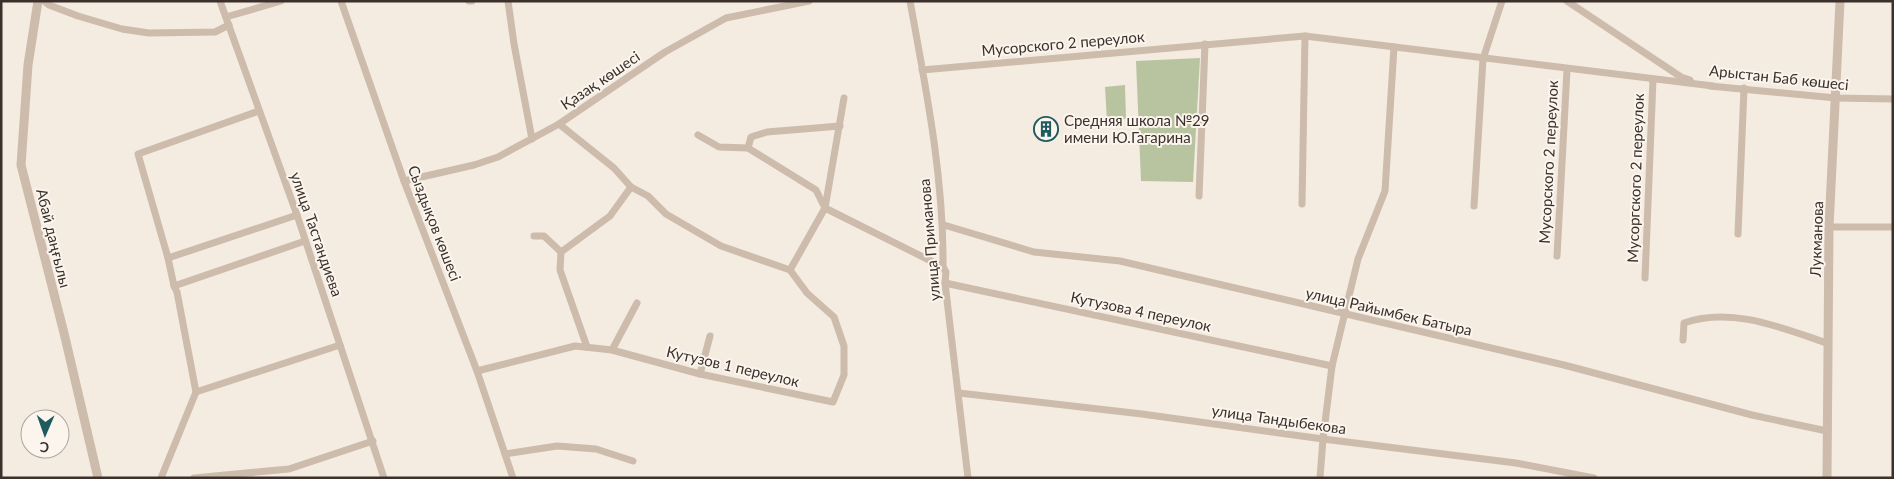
<svg xmlns="http://www.w3.org/2000/svg" width="1894" height="479" viewBox="0 0 1894 479" font-family="Lato,sans-serif">
<rect width="100%" height="100%" fill="#f4ebe1"/>
<g fill="#b8c4a0">
<path d="M1200,58L1193,182L1141,181L1136,61Z"/>
<path d="M1125,85L1126,119L1107,121L1105,87Z"/>
</g>
<g fill="none" stroke-linecap="round" stroke-linejoin="round">
<g stroke="#cdbbac" stroke-width="7">
<path d="M44,1L49,5L78,16L122,29L149,33L215,32L229,25"/>
<path d="M220,1L297,215L384,478"/>
<path d="M341,1L404,181L477,371L513,478"/>
<path d="M469,1H472"/>
<path d="M508,1L514,44L532,139"/>
<path d="M910,1C926,89 944,178 943,267L946,272L945,283L968,478"/>
<path d="M1567,1L1681,77L1690,80"/>
<path d="M226,17L281,1"/>
<path d="M922,70L1305,36L1713,86"/>
<path d="M1710,86L1836,98L1893,99"/>
<path d="M698,135L719,147L748,148L816,190L825,208L943,267"/>
<path d="M748,148L751,137L767,132L840,126"/>
<path d="M404,181L474,165L498,157L559,124L665,52L726,18L809,1"/>
<path d="M1199,196L1205,44"/>
<path d="M1302,204L1305,36"/>
<path d="M1474,206L1483,59L1502,1"/>
<path d="M944,225L1034,252L1120,261L1564,365L1752,415L1827,431"/>
<path d="M1829,227H1893"/>
<path d="M1738,234L1744,88"/>
<path d="M534,236H544L561,252L560,270L587,347"/>
<path d="M561,252L610,216L631,187"/>
<path d="M1557,256L1567,70"/>
<path d="M168,258L297,215"/>
<path d="M790,270L825,208L844,98"/>
<path d="M1645,278L1653,79"/>
<path d="M945,283L1332,366"/>
<path d="M174,286L305,241"/>
<path d="M1683,340L1684,323C1731,306 1782,328 1827,343"/>
<path d="M612,350L637,303"/>
<path d="M477,371L575,346L612,350L700,374L833,402L844,375V346L834,317L807,293L790,270L721,246L666,214L648,196L631,187L614,168L559,124"/>
<path d="M700,374L710,336"/>
<path d="M196,392L340,345"/>
<path d="M959,393L1142,414L1323,439L1516,463L1594,478"/>
<path d="M505,454L557,446L596,449L633,461"/>
<path d="M161,478L196,392L177,292L174,286L168,258L138,154L259,111"/>
<path d="M194,478L289,469L373,441"/>
<path d="M1320,478L1323,439L1332,366L1358,259L1385,191L1394,47"/>
</g>
<g stroke="#cdbbac" stroke-width="9">
<path d="M38,1L28,65L21,165L64,333L98,478"/>
<path d="M1827,478L1829,227L1840,1"/>
</g>
</g>
<defs>
<symbol id="building-ring" viewBox="-11 -11 22 22"><circle r="9.5" fill="#fbf5ee" stroke="#1f5a5e" stroke-width="1.5"/><path d="M-4-6H4V6H1V3H-1V6H-4ZM-2.5-4.3h1.7v1.8h-1.7ZM.8-4.3h1.7v1.8H.8ZM-2.5-1h1.7V.8h-1.7ZM.8-1h1.7V.8H.8Z" fill="#1f5a5e"/></symbol>
</defs>
<g fill-rule="evenodd">
<use href="#building-ring" x="1032" y="115" width="28" height="28"/>
</g>
<g text-anchor="middle" dominant-baseline="central" stroke-width="4" stroke-linejoin="round" paint-order="stroke">
<g font-size="15" fill="#3b302b" stroke="#fbf5ee">
<text transform="translate(1063 43) rotate(-5)">Мусорского 2 переулок</text>
<text transform="translate(1779 77) rotate(6)">Арыстан Баб көшесі</text>
<text transform="translate(600 80) rotate(-34)">Қазақ көшесі</text>
<text transform="translate(1548 162) rotate(-87)">Мусорского 2 переулок</text>
<text transform="translate(1635 178) rotate(-88)">Мусоргского 2 переулок</text>
<text transform="translate(435 223) rotate(69)">Сыздықов көшесі</text>
<text transform="translate(317 234) rotate(71)">улица Тастандиева</text>
<text transform="translate(54 238) rotate(76)">Абай даңғылы</text>
<text transform="translate(1816 239) rotate(-88)">Лукманова</text>
<text transform="translate(929 240) rotate(-95)">улица Приманова</text>
<text transform="translate(1141 311) rotate(12)">Кутузова 4 переулок</text>
<text transform="translate(1389 311) rotate(13)">улица Райымбек Батыра</text>
<text transform="translate(733 366) rotate(13)">Кутузов 1 переулок</text>
<text transform="translate(1279 419) rotate(8)">улица Тандыбекова</text>
</g>
<g font-size="15" fill="#3b302b" stroke="#fbf5ee" text-anchor="start">
<text x="1064" y="120">Средняя школа №29<tspan x="1064" dy="17">имени Ю.Гагарина</tspan></text>
</g>
</g>
<rect width="1894" height="479" fill="none" stroke="#3b302b" stroke-width="5"/>
<g transform="translate(45 434) rotate(182)"><circle r="24" fill="#fbf5ee" stroke="#aea6a0"/>
<path d="M0-4L9 19L0 12L-9 19Z" fill="#1f5a5e"/>
<text y="-8" font-size="14" font-weight="bold" text-anchor="middle" fill="#3b302b">С</text>
</g>
</svg>
